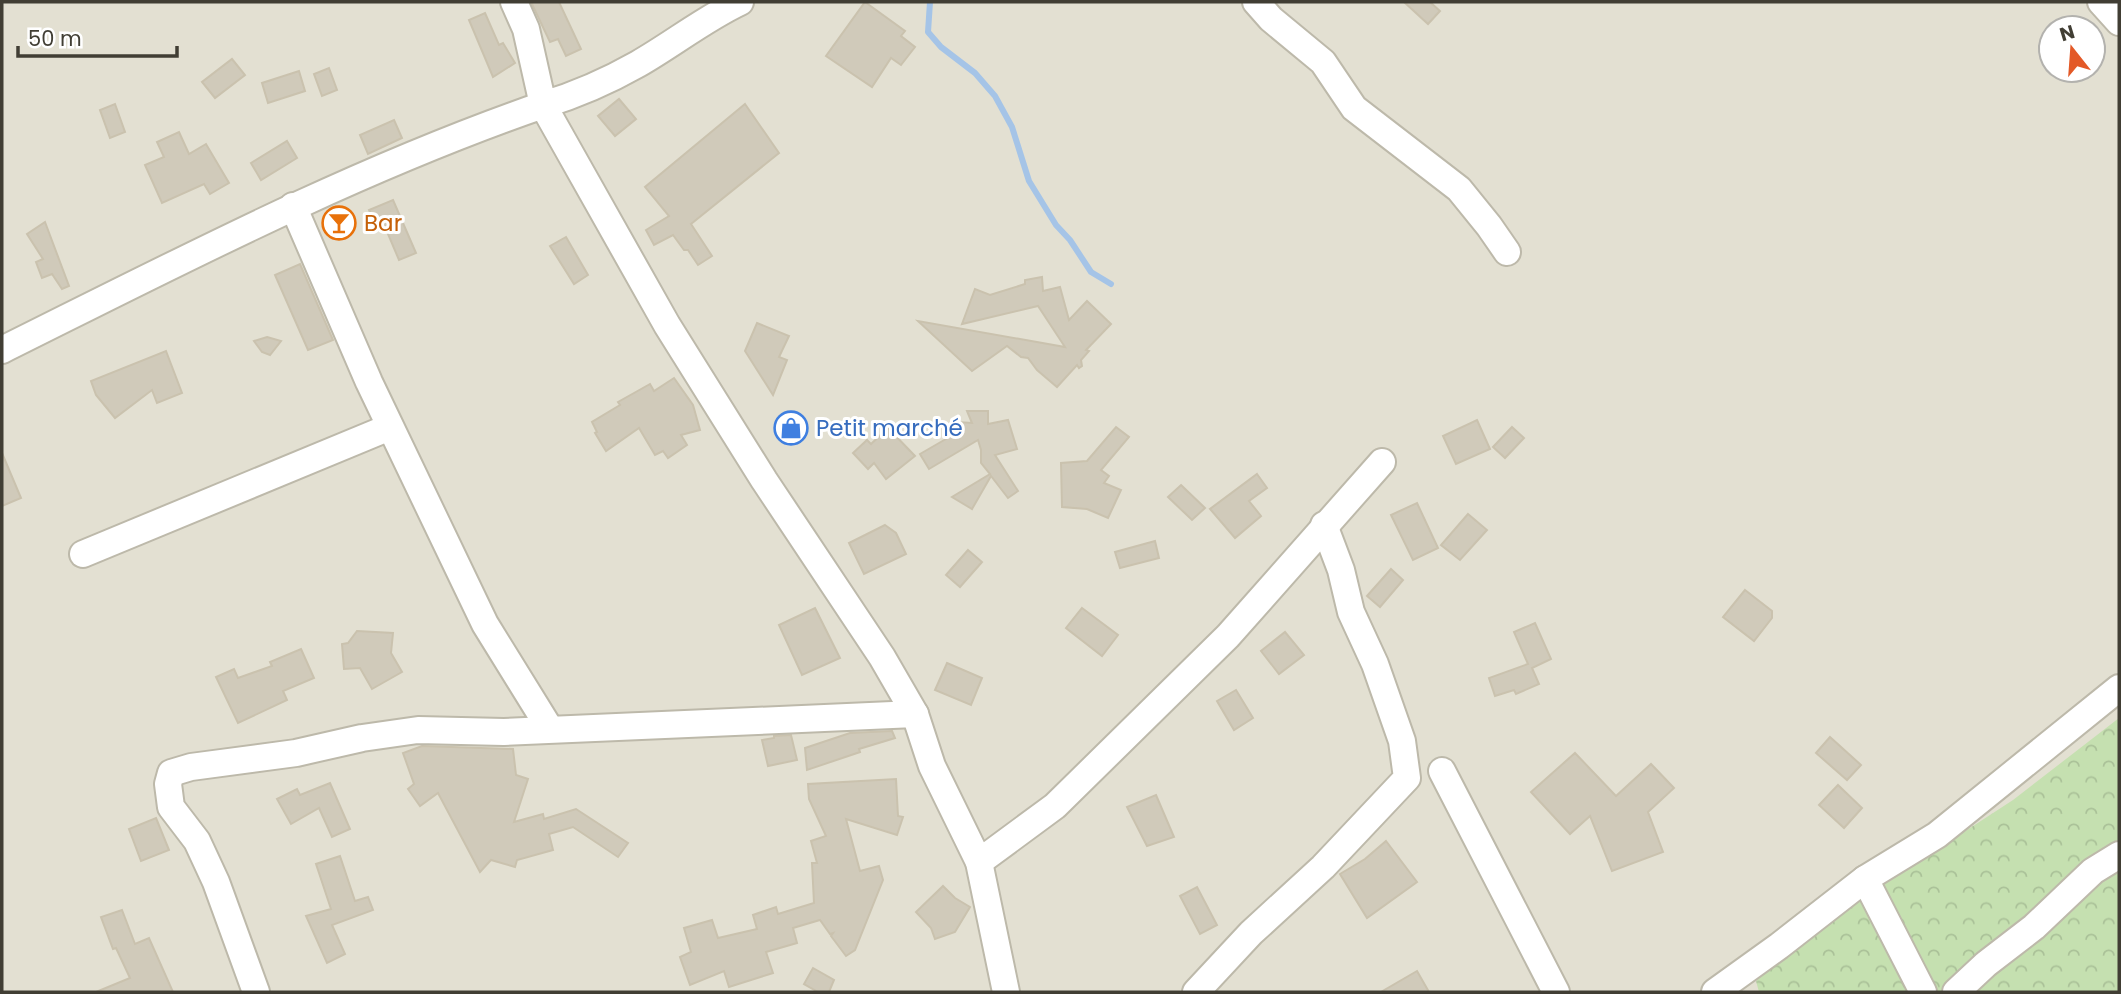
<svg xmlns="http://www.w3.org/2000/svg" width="2121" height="994" viewBox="0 0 2121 994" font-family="Poppins,sans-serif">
<defs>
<pattern id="forest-crowns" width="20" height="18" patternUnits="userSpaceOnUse" patternTransform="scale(1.75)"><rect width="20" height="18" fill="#c5e0b0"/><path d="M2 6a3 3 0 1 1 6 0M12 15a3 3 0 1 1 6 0" fill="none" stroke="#aac198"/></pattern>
</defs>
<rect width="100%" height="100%" fill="#f0eee4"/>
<path fill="#e3e0d2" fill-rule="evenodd" d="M2,2H2119V992H2ZM2051,28H2093V70H2051Z"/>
<path fill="url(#forest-crowns)" d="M2119,718V992H1759L1756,981L1821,925L2013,800Z"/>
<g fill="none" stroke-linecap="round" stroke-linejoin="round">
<path stroke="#a5c4e7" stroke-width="6" d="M930,2L928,32L941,47L975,73L995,96L1012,127L1029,181L1056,225L1070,240L1091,272L1111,284"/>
</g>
<g fill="#d0caba" stroke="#cac2ae" stroke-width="2">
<path d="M531,2H559L581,49L566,56L558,39L550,42Z"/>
<path d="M865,2L905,31L901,36L915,47L901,65L891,58L872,87L826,56Z"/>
<path d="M1404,2H1430L1440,11L1428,24Z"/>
<path d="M485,13L499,45L503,43L515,63L493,77L469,20Z"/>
<path d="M232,59L245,75L215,98L202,82Z"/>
<path d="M329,68L337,90L322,96L314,74Z"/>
<path d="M299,71L305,91L268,103L262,83Z"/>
<path d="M619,99L636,119L615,136L598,116Z"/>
<path d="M115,104L125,132L110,138L100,110Z"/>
<path d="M745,104L779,153L691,224L712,256L698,265L688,250H684L673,235L654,245L646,230L669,216L645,187Z"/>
<path d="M394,120L402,138L368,154L360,135Z"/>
<path d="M179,132L189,154L206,144L229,183L210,194L204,184L162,203L145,165L164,157L157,142Z"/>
<path d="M287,141L297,158L261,180L251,163Z"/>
<path d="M393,200L416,253L399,260L383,222L376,225L369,210Z"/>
<path d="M45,222L69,286L62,289L52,274L42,278L36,262L43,259L27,234Z"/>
<path d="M566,237L588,275L574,284L550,246Z"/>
<path d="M300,264L333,340L308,350L275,275Z"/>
<path d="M1042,277L1043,291L1060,287L1069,320L1087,301L1111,324L1086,350L1089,351L1081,360L1082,366L1079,368L1077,365L1057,387L1037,370L1028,358L1021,357L1007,346L972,371L918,321L1065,347L1038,306L962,324L975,289L990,295L1025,284V280Z"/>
<path d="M757,323L789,336L779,357L787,360L773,395L745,351Z"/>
<path d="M267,337L281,341L270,355L262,352L254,341Z"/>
<path d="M166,351L182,393L157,403L152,390L115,418L96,395L91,381Z"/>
<path d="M674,378L693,405L700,430L681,435L687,445L668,458L663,451L655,455L639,428L606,451L595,433L597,432L592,422L620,405L618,402L650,384L654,391Z"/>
<path d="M967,411H988V424L1008,420L1017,449L995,455L1018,491L1008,498L991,476L972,509L952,497L990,474L981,463V450L978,440L929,469L920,454L958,432V422L972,423Z"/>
<path d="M1477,420L1490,449L1456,464L1443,436Z"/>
<path d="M1116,427L1129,437L1101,470L1109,476L1104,483L1121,490L1108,518L1087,509L1062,507L1061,463L1087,461Z"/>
<path d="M1512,427L1524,438L1505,458L1493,447Z"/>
<path d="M888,428L915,456L886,479L874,463L868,469L853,453L867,440L871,444Z"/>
<path d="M2,453L21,498L2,506Z"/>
<path d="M1257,474L1267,488L1249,501L1261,516L1235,538L1210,509Z"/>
<path d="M1181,485L1205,508L1192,520L1168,497Z"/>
<path d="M1417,503L1438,548L1413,560L1391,515Z"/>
<path d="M1468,514L1487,530L1460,560L1441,545Z"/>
<path d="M885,525L896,533L906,554L864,574L849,543Z"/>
<path d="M1155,541L1159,558L1120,568L1115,552Z"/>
<path d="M968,550L982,562L960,587L946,575Z"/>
<path d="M1391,569L1403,580L1380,607L1367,596Z"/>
<path d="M1745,590L1772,611V618L1754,641L1723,617Z"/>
<path d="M815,608L840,658L802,675L779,625Z"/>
<path d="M1082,608L1118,635L1102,656L1066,628Z"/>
<path d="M1535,623L1551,659L1532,668L1539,684L1516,694L1514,690L1495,696L1489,678L1528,664L1514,632Z"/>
<path d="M357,631L393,633L391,653L402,672L372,689L360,668L344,669L342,644L348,643Z"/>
<path d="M1285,632L1304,655L1279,674L1261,651Z"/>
<path d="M301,649L314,678L283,691L287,700L238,723L216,677L234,669L238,678L272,666L270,662Z"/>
<path d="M947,663L982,678L971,705L935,690Z"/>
<path d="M1236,690L1253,718L1234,730L1217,701Z"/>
<path d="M892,731L895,738L859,749L860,752L807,770L805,748L850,733Z"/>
<path d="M791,735L797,760L768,766L762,740L774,738V736Z"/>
<path d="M1830,737L1861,765L1847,780L1816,753Z"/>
<path d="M422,746L513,749L516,775L528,779L514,822L543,814L544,819L576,809L628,843L618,857L573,827L549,834L553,850L517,860L515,867L491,860L480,872L438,793L420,806L408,789L414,784L403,753Z"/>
<path d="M1575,753L1616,796L1651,764L1674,788L1648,812L1663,852L1612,871L1590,816L1570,834L1531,792Z"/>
<path d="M896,779L898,816L903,817L897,835L846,819L860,871L879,866L883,880L855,950L846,956L831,936L833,933L830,934L820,920L793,928L797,943L766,952L773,973L729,987L724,971L690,985L680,957L691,952L684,928L712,920L718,938L757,929L753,915L776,907L778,914L814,903L812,863H817L811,841L826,836L809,799L808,784Z"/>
<path d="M330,783L350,829L332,837L319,808L291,824L277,799L297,789L300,795Z"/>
<path d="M1838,785L1862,808L1844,828L1819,805Z"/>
<path d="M1156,795L1174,837L1147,846L1127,807Z"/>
<path d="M156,818L169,850L141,861L129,829Z"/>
<path d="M1386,841L1417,882L1367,918L1340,874L1365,859Z"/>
<path d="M340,856L355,901L368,897L373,910L332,925L345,954L327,963L306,916L331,909L316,864Z"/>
<path d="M943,886L955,898L970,907L955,932L935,939L931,928L916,912Z"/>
<path d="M1197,887L1217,925L1200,934L1180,896Z"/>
<path d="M122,910L135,944L149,938L173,992H96L130,978L116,948L113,949L101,917Z"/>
<path d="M813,968L834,980L829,992H818L804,984Z"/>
<path d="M1417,971L1429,992H1381Z"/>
</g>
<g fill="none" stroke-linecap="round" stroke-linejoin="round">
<defs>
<g id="street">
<path d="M514,2L526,29L543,105C576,95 608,81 638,64C673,44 704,19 740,2"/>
<path d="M1256,2L1271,19L1323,62L1354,108L1459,189L1489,226L1507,252"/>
<path d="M2101,2L2119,22"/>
<path d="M293,206L369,382L485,624L550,729"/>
<path d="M2,350C179,262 355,170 543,105L667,325L764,480L882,657L915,714L932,766L979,862L1006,992"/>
<path d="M83,554L390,427"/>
<path d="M1442,771L1556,992"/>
<path d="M979,862L1055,806L1228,636L1382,462"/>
<path d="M1865,879L1923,992"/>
<path d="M256,992L216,882L197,841L171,807L168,784L171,773L191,767L296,753L362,738L418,730L504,732L915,714"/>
<path d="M1196,992L1251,933L1323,867L1407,778L1402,741L1375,664L1351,612L1341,570L1324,525"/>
<path d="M1715,992L1779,946L1865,879L1937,835L2119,688"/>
<path d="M1956,992L1986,964L2034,927L2093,871L2119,855"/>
</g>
</defs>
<use href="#street" stroke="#bdb9aa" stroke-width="30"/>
<use href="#street" stroke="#fff" stroke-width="26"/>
</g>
<defs>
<symbol id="bar-ring" viewBox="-11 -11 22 22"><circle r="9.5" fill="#fff" stroke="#e8710a" stroke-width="1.5"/><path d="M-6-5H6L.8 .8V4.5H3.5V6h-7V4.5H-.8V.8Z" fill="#e8710a"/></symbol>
<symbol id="shop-ring" viewBox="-11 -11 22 22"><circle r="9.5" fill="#fff" stroke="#3f7fe0" stroke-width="1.5"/><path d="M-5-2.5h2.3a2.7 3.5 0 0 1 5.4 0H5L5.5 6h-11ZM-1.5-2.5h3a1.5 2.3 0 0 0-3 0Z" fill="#3f7fe0"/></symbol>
</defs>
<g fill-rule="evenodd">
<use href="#bar-ring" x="320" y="204" width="38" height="38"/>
<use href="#shop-ring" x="772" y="409" width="38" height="38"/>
</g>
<g text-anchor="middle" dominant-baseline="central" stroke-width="6" stroke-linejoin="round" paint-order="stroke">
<g font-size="23" fill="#c56008" stroke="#fff" text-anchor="start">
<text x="364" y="223">Bar</text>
</g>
<g font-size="23" fill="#366cbe" stroke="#fff" text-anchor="start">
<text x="816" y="428">Petit marché</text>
</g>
</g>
<rect width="2121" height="994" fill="none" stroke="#413e34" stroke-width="7"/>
<g transform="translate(2072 49) rotate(343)"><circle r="33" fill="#ffffff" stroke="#b3b2ae" stroke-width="2"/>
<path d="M0-5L12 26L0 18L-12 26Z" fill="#e35927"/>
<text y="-10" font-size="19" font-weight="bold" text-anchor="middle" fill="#413e34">N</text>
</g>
<path d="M18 46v10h159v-10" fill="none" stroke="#413e34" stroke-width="3.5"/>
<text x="28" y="46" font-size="21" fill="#413e34" stroke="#ffffff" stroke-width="5" paint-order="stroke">50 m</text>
</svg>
